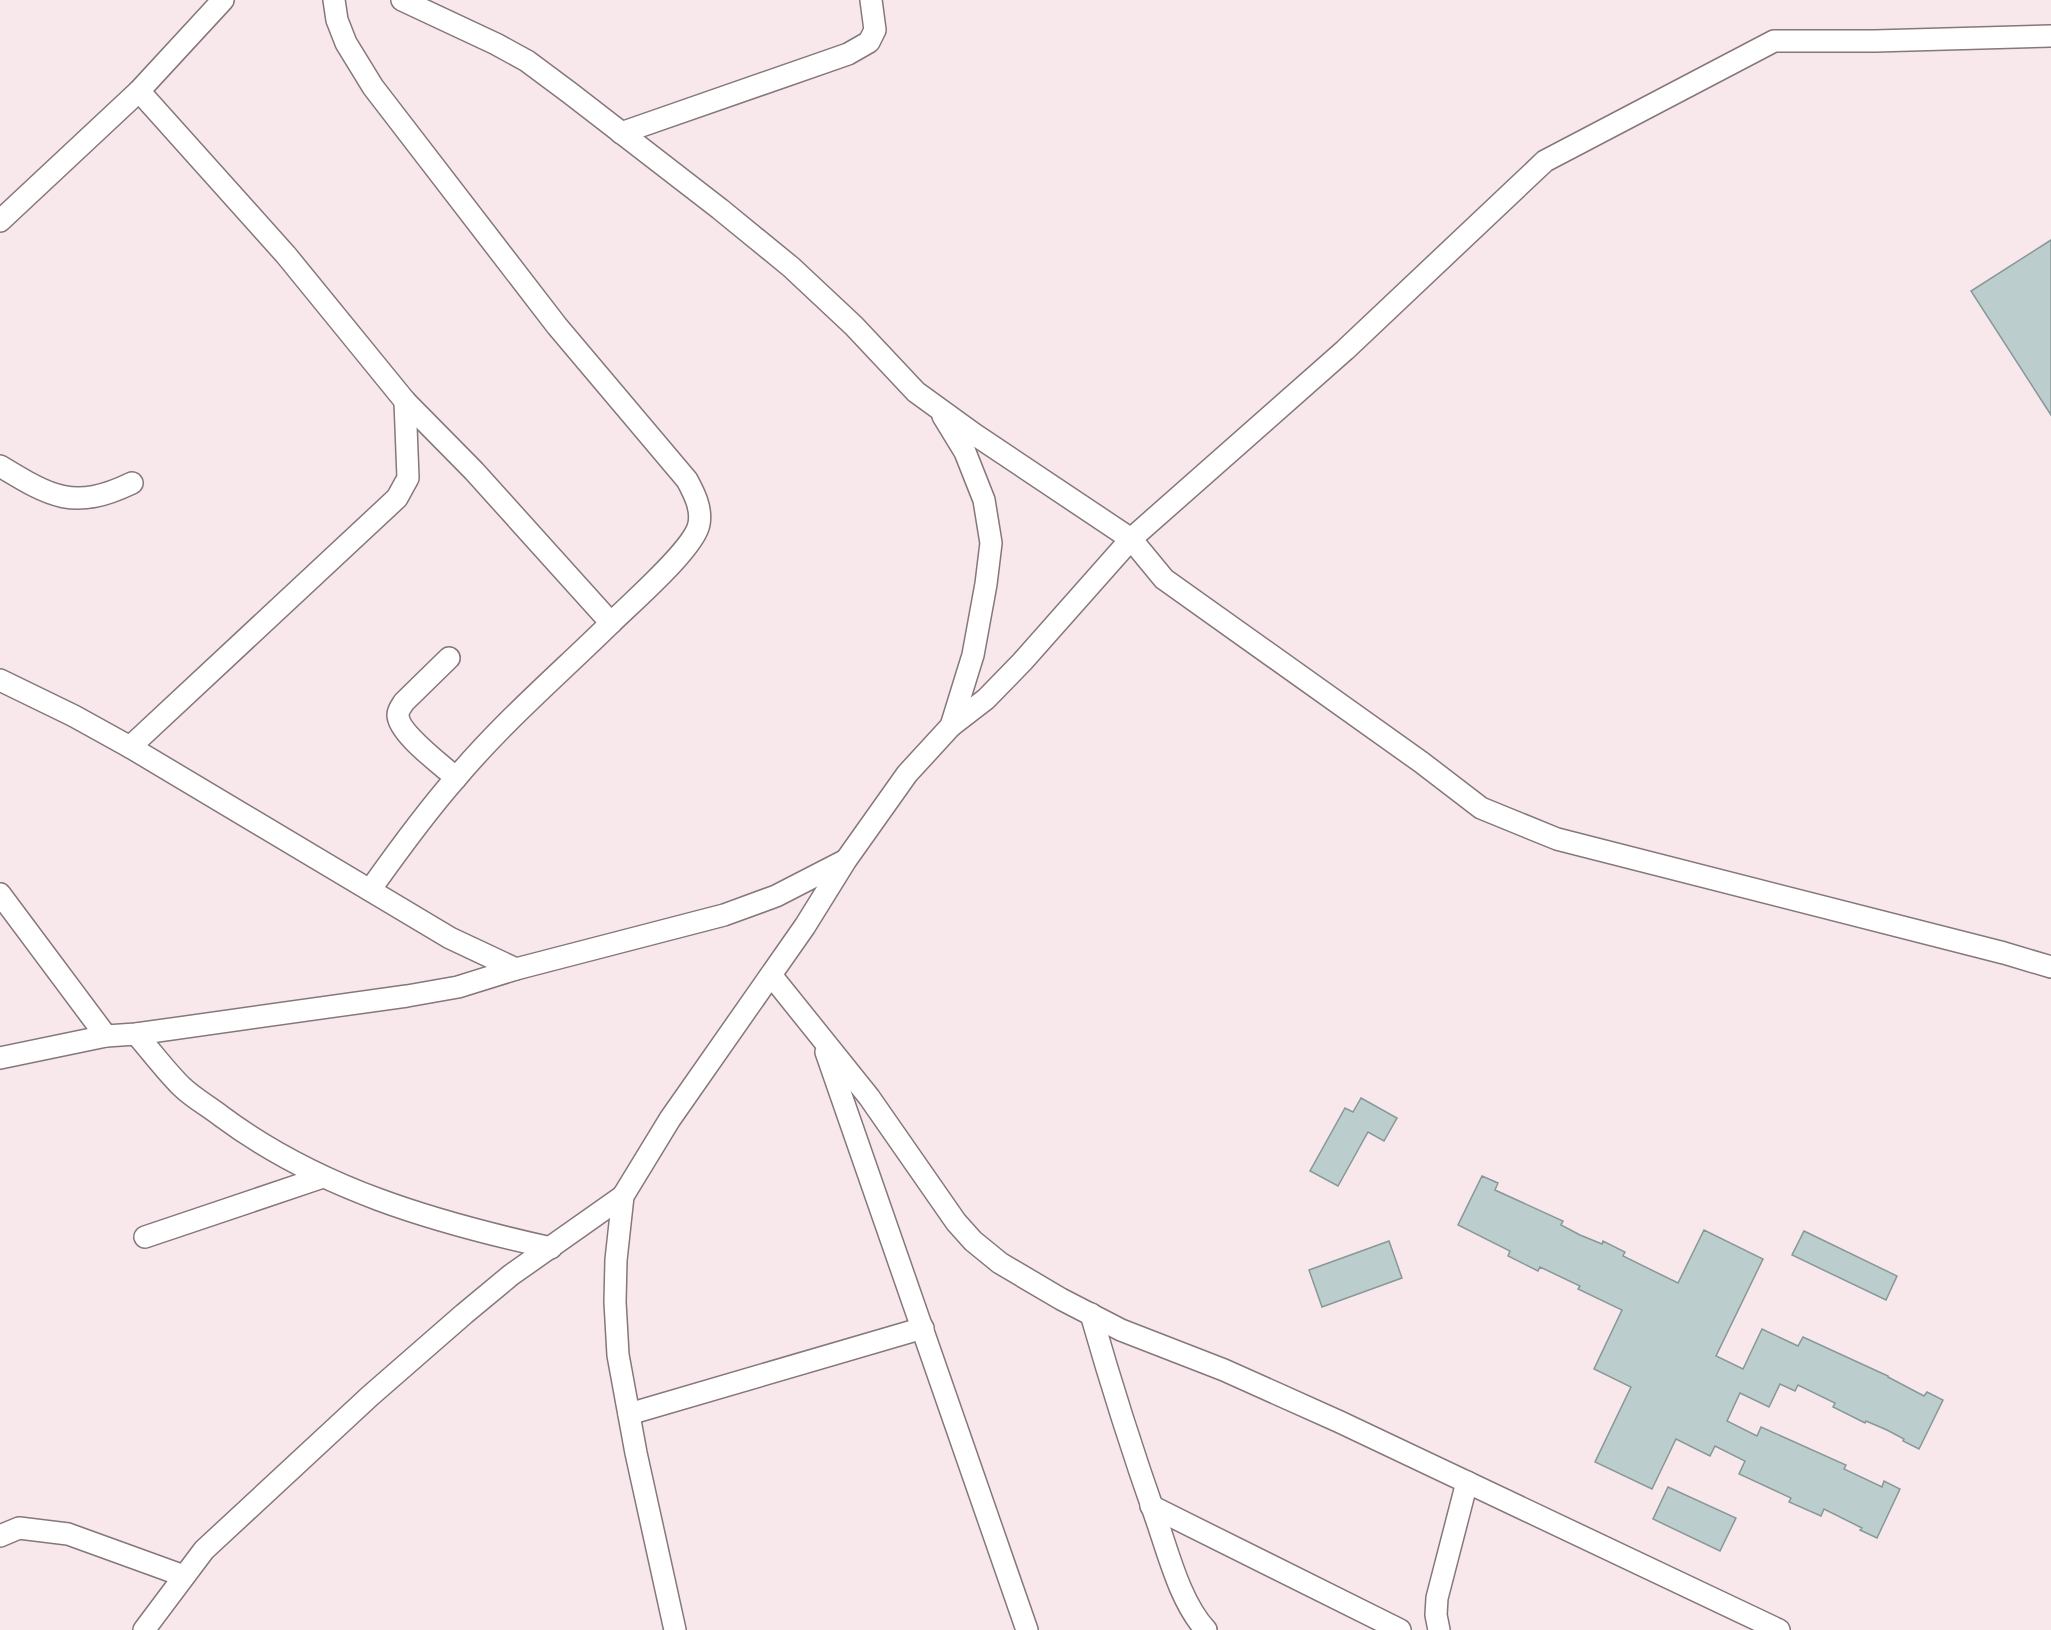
<svg xmlns="http://www.w3.org/2000/svg" width="2051" height="1630" viewBox="0 0 2051 1630" font-family="'Fira Sans Condensed',sans-serif">
<rect width="100%" height="100%" fill="#f8e8eb"/>
<g fill="#bccdce" stroke="#889798" stroke-width="1.5">
<path d="M2051,240V415L1971,291Z"/>
<path d="M1361,1098L1397,1118L1384,1141L1368,1132L1338,1186L1310,1171L1345,1108L1353,1112Z"/>
<path d="M1482,1176L1498,1183L1495,1190L1563,1221L1561,1225L1580,1235L1602,1244L1603,1241L1625,1252L1623,1256L1678,1283L1704,1230L1763,1259L1716,1356L1743,1369L1762,1329L1798,1346L1803,1337L1888,1376V1377L1924,1396L1927,1392L1943,1400L1919,1449L1903,1441L1904,1439L1887,1430L1866,1421L1865,1423L1833,1407L1835,1403L1798,1385L1795,1391L1780,1384L1769,1407L1740,1393L1727,1421L1757,1436L1761,1427L1846,1465L1844,1469L1882,1487L1884,1481L1900,1489L1877,1538L1860,1530L1862,1528L1824,1509L1821,1516L1789,1502L1791,1498L1739,1474L1745,1461L1715,1446L1710,1456L1676,1439L1652,1489L1595,1462L1631,1387L1594,1369L1622,1310L1578,1289L1580,1286L1540,1267L1538,1271L1508,1256L1510,1251L1458,1225Z"/>
<path d="M1804,1231L1897,1276L1886,1300L1792,1255Z"/>
<path d="M1389,1241L1402,1278L1322,1307L1309,1270Z"/>
<path d="M1668,1487L1736,1518L1720,1551L1653,1519Z"/>
</g>
<g fill="none" stroke-linecap="round" stroke-linejoin="round">
<defs>
<g id="minor">
<path d="M334,0L337,20L346,43L373,87L557,326L687,480C694,493 702,508 699,524C695,548 630,604 611,623"/>
<path d="M402,0L496,44L527,61L570,93L720,209L791,267L854,326L916,392L974,434L1131,539L1164,579L1421,762L1481,808L1557,839L2004,953L2051,967"/>
<path d="M139,91L286,255L405,401L474,471L611,623C559,674 503,722 456,778C425,813 397,852 370,890"/>
<path d="M621,133L848,54L869,42L875,30L871,0"/>
<path d="M0,221L139,91L223,0"/>
<path d="M943,416L965,452L984,500L991,543L986,584L973,655L951,726"/>
<path d="M0,466C51,497 74,511 132,483"/>
<path d="M449,658L404,702C401,707 398,710 398,715C398,733 442,765 456,778"/>
<path d="M0,680L74,716L130,747L450,938L516,969L724,915L776,896L844,861"/>
<path d="M130,747L397,498L408,478L405,401"/>
<path d="M0,894L106,1036"/>
<path d="M771,975L869,1097L956,1222L973,1241L1000,1263L1061,1299L1121,1330L1224,1370L1340,1422L1779,1630"/>
<path d="M136,1034C151,1051 165,1070 181,1086C192,1097 208,1106 221,1116C319,1189 434,1222 551,1248"/>
<path d="M826,1052L1027,1630"/>
<path d="M0,1058L106,1036L136,1034L407,996L458,987L516,969"/>
<path d="M145,1237L323,1177"/>
<path d="M1091,1314C1111,1384 1133,1453 1157,1521C1169,1556 1181,1603 1206,1630"/>
<path d="M629,1414L923,1328"/>
<path d="M1151,1506L1400,1630"/>
<path d="M0,1536L19,1528L68,1534L184,1576"/>
<path d="M144,1630L204,1550L370,1396L464,1314L511,1275L623,1196"/>
<path d="M675,1630L636,1453L618,1355L615,1302L616,1260L623,1196L670,1119L805,926L846,860L907,774L951,726L986,699L1022,662L1131,539L1345,350L1545,161L1774,41H1875L2051,36"/>
<path d="M1439,1630L1436,1615L1437,1598L1467,1482"/>
</g>
</defs>
<use href="#minor" stroke="#85777a" stroke-width="24"/>
<use href="#minor" stroke="#fff" stroke-width="21"/>
</g>
</svg>
